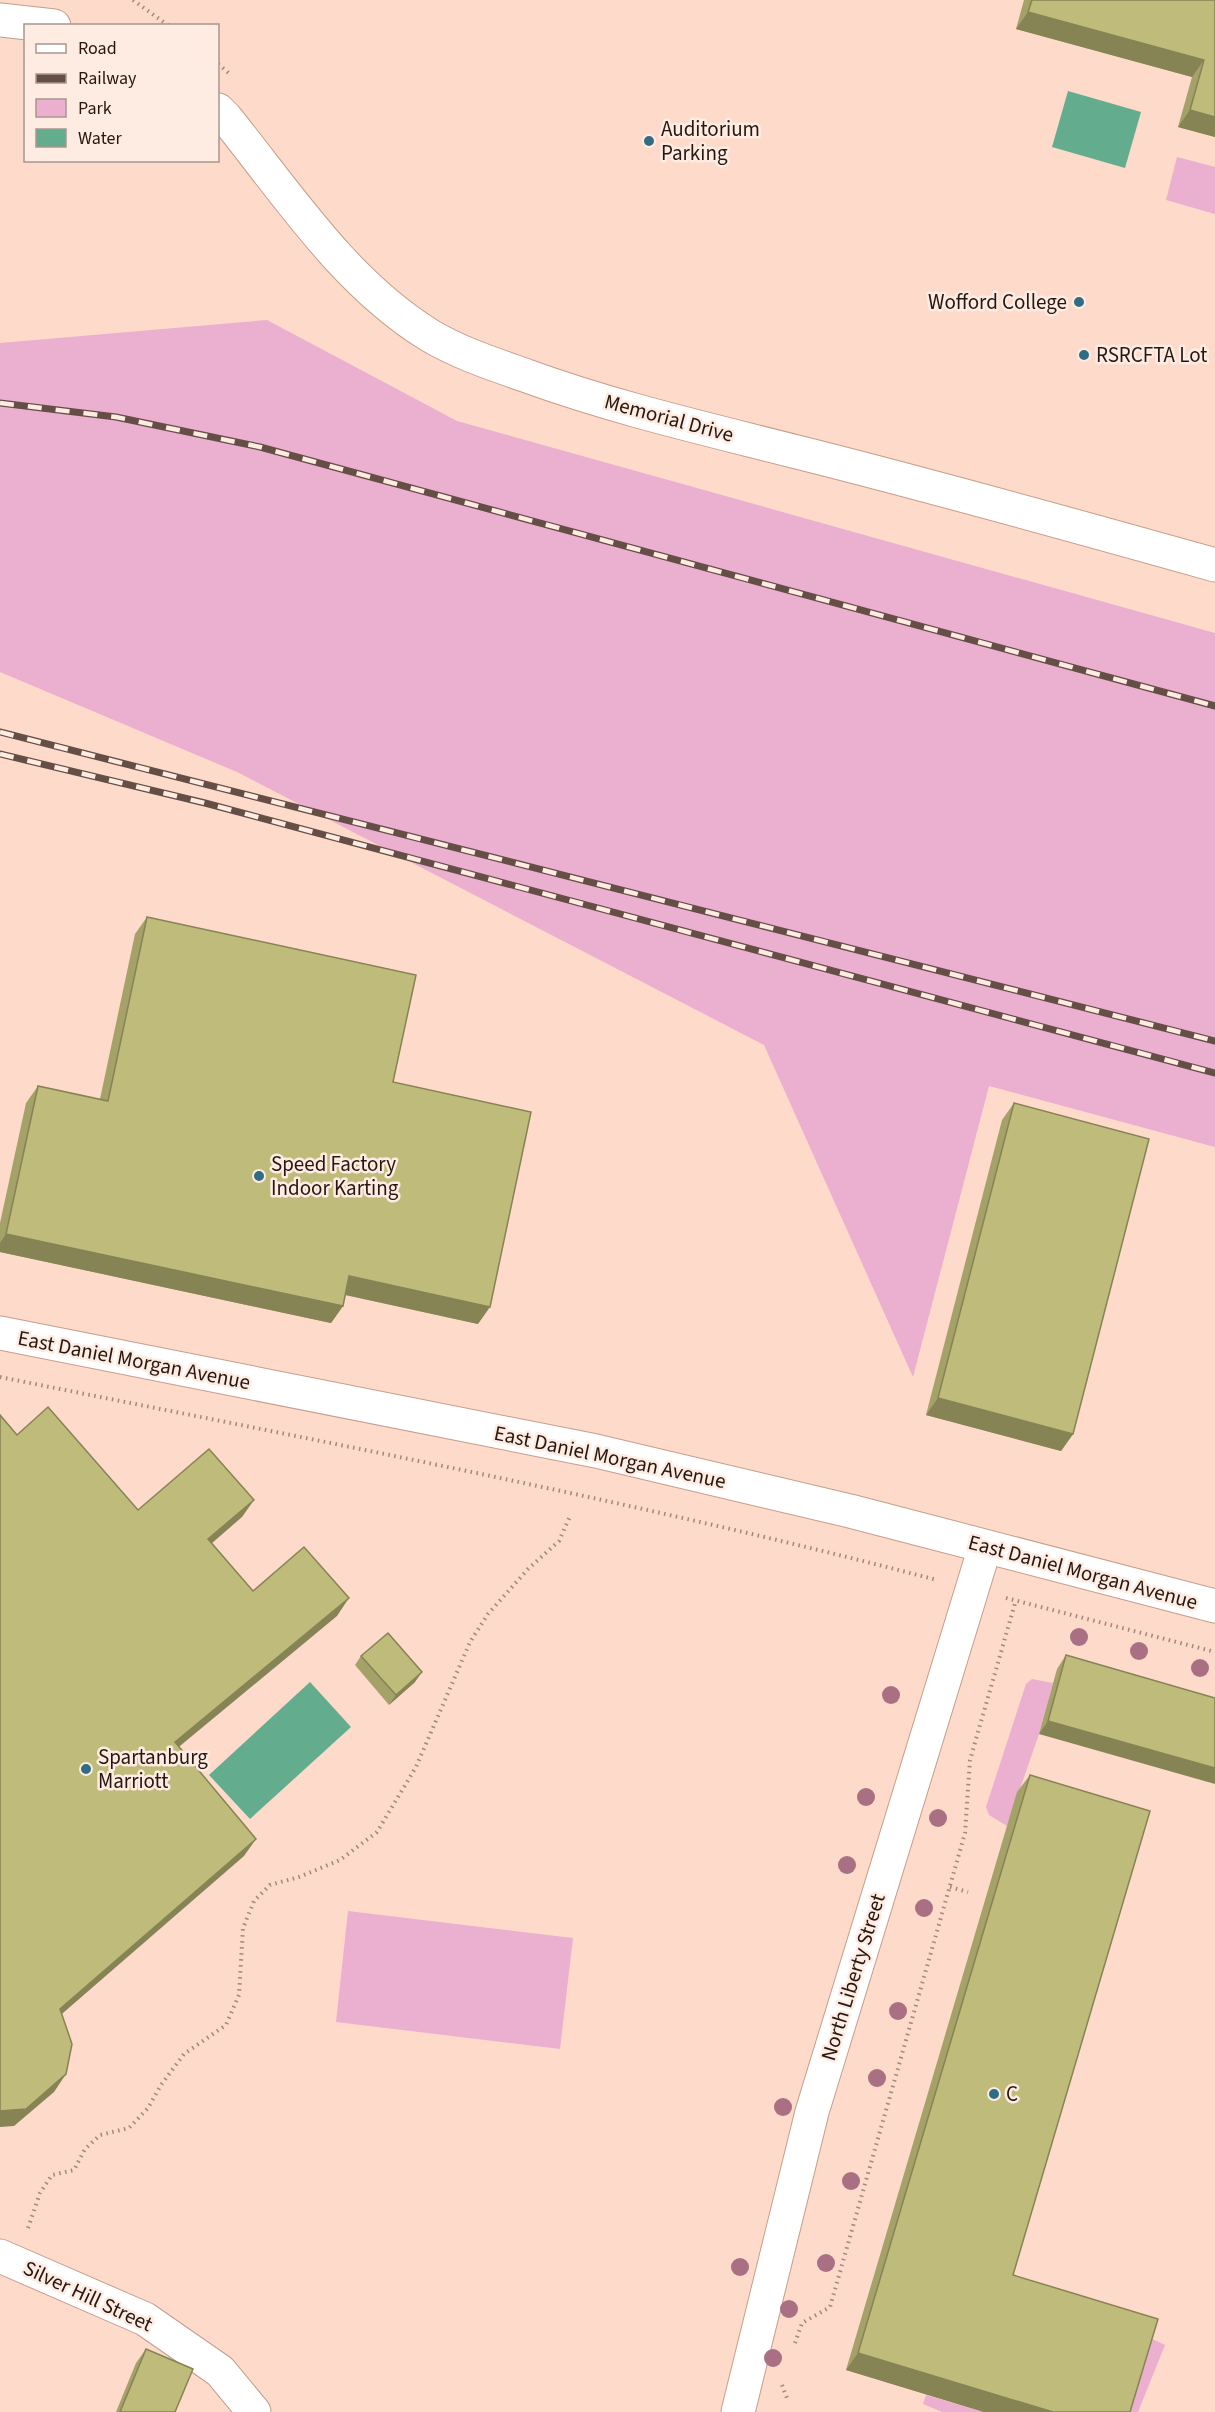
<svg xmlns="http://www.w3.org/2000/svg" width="1215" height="2412" viewBox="0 0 1215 2412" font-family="'Source Sans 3',sans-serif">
<rect width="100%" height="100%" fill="#fedaca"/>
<g fill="#ebafcf">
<path d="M1177,157L1215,167V214L1166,200Z"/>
<path d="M267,320L457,421L1215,633V1147L989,1086L913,1377L764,1045L237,772L0,672V343Z"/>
<path d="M1032,1679L1053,1683L1039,1734L1007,1826L989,1815L986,1807L1026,1684Z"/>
<path d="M348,1911L573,1938L560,2049L336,2022Z"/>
<path d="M1146,2336L1165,2345L1138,2412H1123Z"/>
<path d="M926,2395L984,2412H942L923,2404Z"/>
</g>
<g fill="#63ac8e">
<path d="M1068,91L1141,112L1125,168L1052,147Z"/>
<path d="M310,1682L351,1727L250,1819L209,1775Z"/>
</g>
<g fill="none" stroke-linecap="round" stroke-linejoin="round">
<defs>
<g id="street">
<path d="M0,20L54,26"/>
<path d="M218,110L226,118C288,195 344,282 429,335C459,353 493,364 527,376C615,408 707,429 797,452C937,487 1076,526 1215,565"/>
<path d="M0,2256L145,2319L220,2371L254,2412"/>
<path d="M738,2412L812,2112L985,1547"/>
</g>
<path id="secondary" d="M0,1333L596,1451L850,1511L1215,1606"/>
</defs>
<use href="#street" stroke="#c79d8a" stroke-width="35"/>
<use href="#secondary" stroke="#c79d8a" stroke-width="35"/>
<g stroke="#a2877b" stroke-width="4" stroke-dasharray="1.5 4.5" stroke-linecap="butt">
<path d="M133,0L169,26"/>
<path d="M218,64L231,75"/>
<path d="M0,1377C314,1440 628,1499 937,1580"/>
<path d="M1006,1598L1215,1652"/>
<path d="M950,1887L968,1892"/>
<path d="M28,2228L40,2193L52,2175L74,2170L85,2149L100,2135L129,2128L148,2108L161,2085L184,2054L226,2025L239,1995L243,1928L254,1901L270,1885L299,1877L340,1860L377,1832L416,1767L470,1642L488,1614L528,1569L559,1541L570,1516"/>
<path d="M795,2343L802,2323L830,2307L965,1833L970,1760L1016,1600"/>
<path d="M782,2385L788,2401"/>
</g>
<use href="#street" stroke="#fff" stroke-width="33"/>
<use href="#secondary" stroke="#fff" stroke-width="33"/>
<defs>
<g id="rail">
<path d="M0,403L116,417L260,447L1215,706"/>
<path d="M0,732L1215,1041"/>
<path d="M0,754L205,803L1215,1073"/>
</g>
</defs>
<use href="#rail" stroke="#644e45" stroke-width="7"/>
<use href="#rail" stroke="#feece3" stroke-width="4.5" stroke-dasharray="14" stroke-linecap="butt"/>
</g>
<g fill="#a87082">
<circle cx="1079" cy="1637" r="9"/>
<circle cx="1139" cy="1651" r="9"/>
<circle cx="1200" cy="1668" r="9"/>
<circle cx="891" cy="1695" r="9"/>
<circle cx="866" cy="1797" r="9"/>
<circle cx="938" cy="1818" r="9"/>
<circle cx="847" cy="1865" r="9"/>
<circle cx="924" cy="1908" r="9"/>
<circle cx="898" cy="2011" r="9"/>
<circle cx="877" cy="2078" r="9"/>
<circle cx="783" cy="2107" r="9"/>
<circle cx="851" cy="2181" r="9"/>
<circle cx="826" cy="2263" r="9"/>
<circle cx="740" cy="2267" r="9"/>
<circle cx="789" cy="2309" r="9"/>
<circle cx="773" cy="2358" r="9"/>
</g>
<g fill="#a4a169">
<path d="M1024,0H1215V137L1178,127L1192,77L1016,29Z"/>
<path d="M147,917L393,1082L478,1324L345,1295L343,1306L331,1323L0,1252V1223L26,1103L38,1086L100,1099L135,934Z"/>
<path d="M1014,1103L1073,1434L1061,1451L926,1415L1002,1120Z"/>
<path d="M1066,1655L1215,1698L1039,1734L1057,1669Z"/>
<path d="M361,1656L415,1682L389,1705L355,1665Z"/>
<path d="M1030,1775L1013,2275L1130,2412H984L846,2370L1017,1792Z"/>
<path d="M146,2349L175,2412H116L136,2363Z"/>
</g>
<g fill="#868355">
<path d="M1028,12L1204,60L1192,77L1016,29Z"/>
<path d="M1190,110L1215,117V137L1178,127Z"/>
<path d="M6,1234L343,1306L331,1323L0,1252V1243Z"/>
<path d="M349,1276L490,1307L478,1324L337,1293Z"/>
<path d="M938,1398L1073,1434L1061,1451L926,1415Z"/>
<path d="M254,1500L242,1517L196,1557L208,1539Z"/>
<path d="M349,1598L337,1616L163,1760L175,1742Z"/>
<path d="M422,1672L415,1682L389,1705L396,1695Z"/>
<path d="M1048,1721L1215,1768V1784L1039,1734Z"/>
<path d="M256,1839L244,1856L48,2026L60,2009Z"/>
<path d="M66,2074L54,2092L14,2126L0,2127V2111Z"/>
<path d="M858,2353L1053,2412H984L846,2370Z"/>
</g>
<g fill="#bfbb7a" stroke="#868355" stroke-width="1.5">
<path d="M1032,0H1215V117L1190,110L1204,60L1028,12Z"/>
<path d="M147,917L416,975L393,1082L531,1112L490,1307L349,1276L343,1306L6,1234L38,1086L108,1101Z"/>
<path d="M1014,1103L1149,1139L1073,1434L938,1398Z"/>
<path d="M48,1407L138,1510L209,1449L254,1500L208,1539L253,1591L304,1547L349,1598L175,1742L256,1839L60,2009L72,2044L66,2074L26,2109L0,2111V1415L17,1435Z"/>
<path d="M388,1633L422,1672L396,1695L361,1656Z"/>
<path d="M1066,1655L1215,1698V1768L1048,1721Z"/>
<path d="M1030,1775L1150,1811L1013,2275L1158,2319L1130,2412H1053L858,2353Z"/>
<path d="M146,2349L193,2369L175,2412H120Z"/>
</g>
<g fill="#306c83" stroke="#feece3" stroke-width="2">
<circle cx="649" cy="141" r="6"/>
<circle cx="1079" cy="302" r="6"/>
<circle cx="1084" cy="355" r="6"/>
<circle cx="259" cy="1176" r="6"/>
<circle cx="86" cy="1769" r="6"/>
<circle cx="994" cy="2094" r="6"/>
</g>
<g text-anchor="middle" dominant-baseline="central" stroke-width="5" stroke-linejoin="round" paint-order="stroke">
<g font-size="21" fill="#271710" stroke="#feece3" text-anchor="start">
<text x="661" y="129">Auditorium<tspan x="661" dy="24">Parking</tspan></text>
<text x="1067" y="302" text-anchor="end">Wofford College</text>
<text x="1096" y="355">RSRCFTA Lot</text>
<text x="271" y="1164">Speed Factory<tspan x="271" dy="24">Indoor Karting</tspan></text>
<text x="98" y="1757">Spartanburg<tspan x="98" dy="24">Marriott</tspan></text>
<text x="1006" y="2094">C</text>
</g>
<g font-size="21" fill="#271710" stroke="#feece3">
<text transform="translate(669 418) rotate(15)">Memorial Drive</text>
<text transform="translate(134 1360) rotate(11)">East Daniel Morgan Avenue</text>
<text transform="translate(610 1457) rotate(12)">East Daniel Morgan Avenue</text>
<text transform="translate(1083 1572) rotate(15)">East Daniel Morgan Avenue</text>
<text transform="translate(853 1977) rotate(-73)">North Liberty Street</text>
<text transform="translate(88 2296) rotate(25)">Silver Hill Street</text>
</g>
</g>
<rect x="24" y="24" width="195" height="138" fill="#feece3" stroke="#a8978f" stroke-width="1.5"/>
<rect x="36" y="44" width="30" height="9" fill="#ffffff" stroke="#a8978f" stroke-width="1.5"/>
<text x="78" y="54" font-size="18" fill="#271710">Road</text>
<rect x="36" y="74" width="30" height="9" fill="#644e45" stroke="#a8978f" stroke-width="1.5"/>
<text x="78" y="84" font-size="18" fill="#271710">Railway</text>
<rect x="36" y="99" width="30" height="18" fill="#ebafcf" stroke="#a8978f" stroke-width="1.5"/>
<text x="78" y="114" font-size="18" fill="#271710">Park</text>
<rect x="36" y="129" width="30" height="18" fill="#63ac8e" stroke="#a8978f" stroke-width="1.5"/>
<text x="78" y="144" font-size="18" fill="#271710">Water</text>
</svg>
